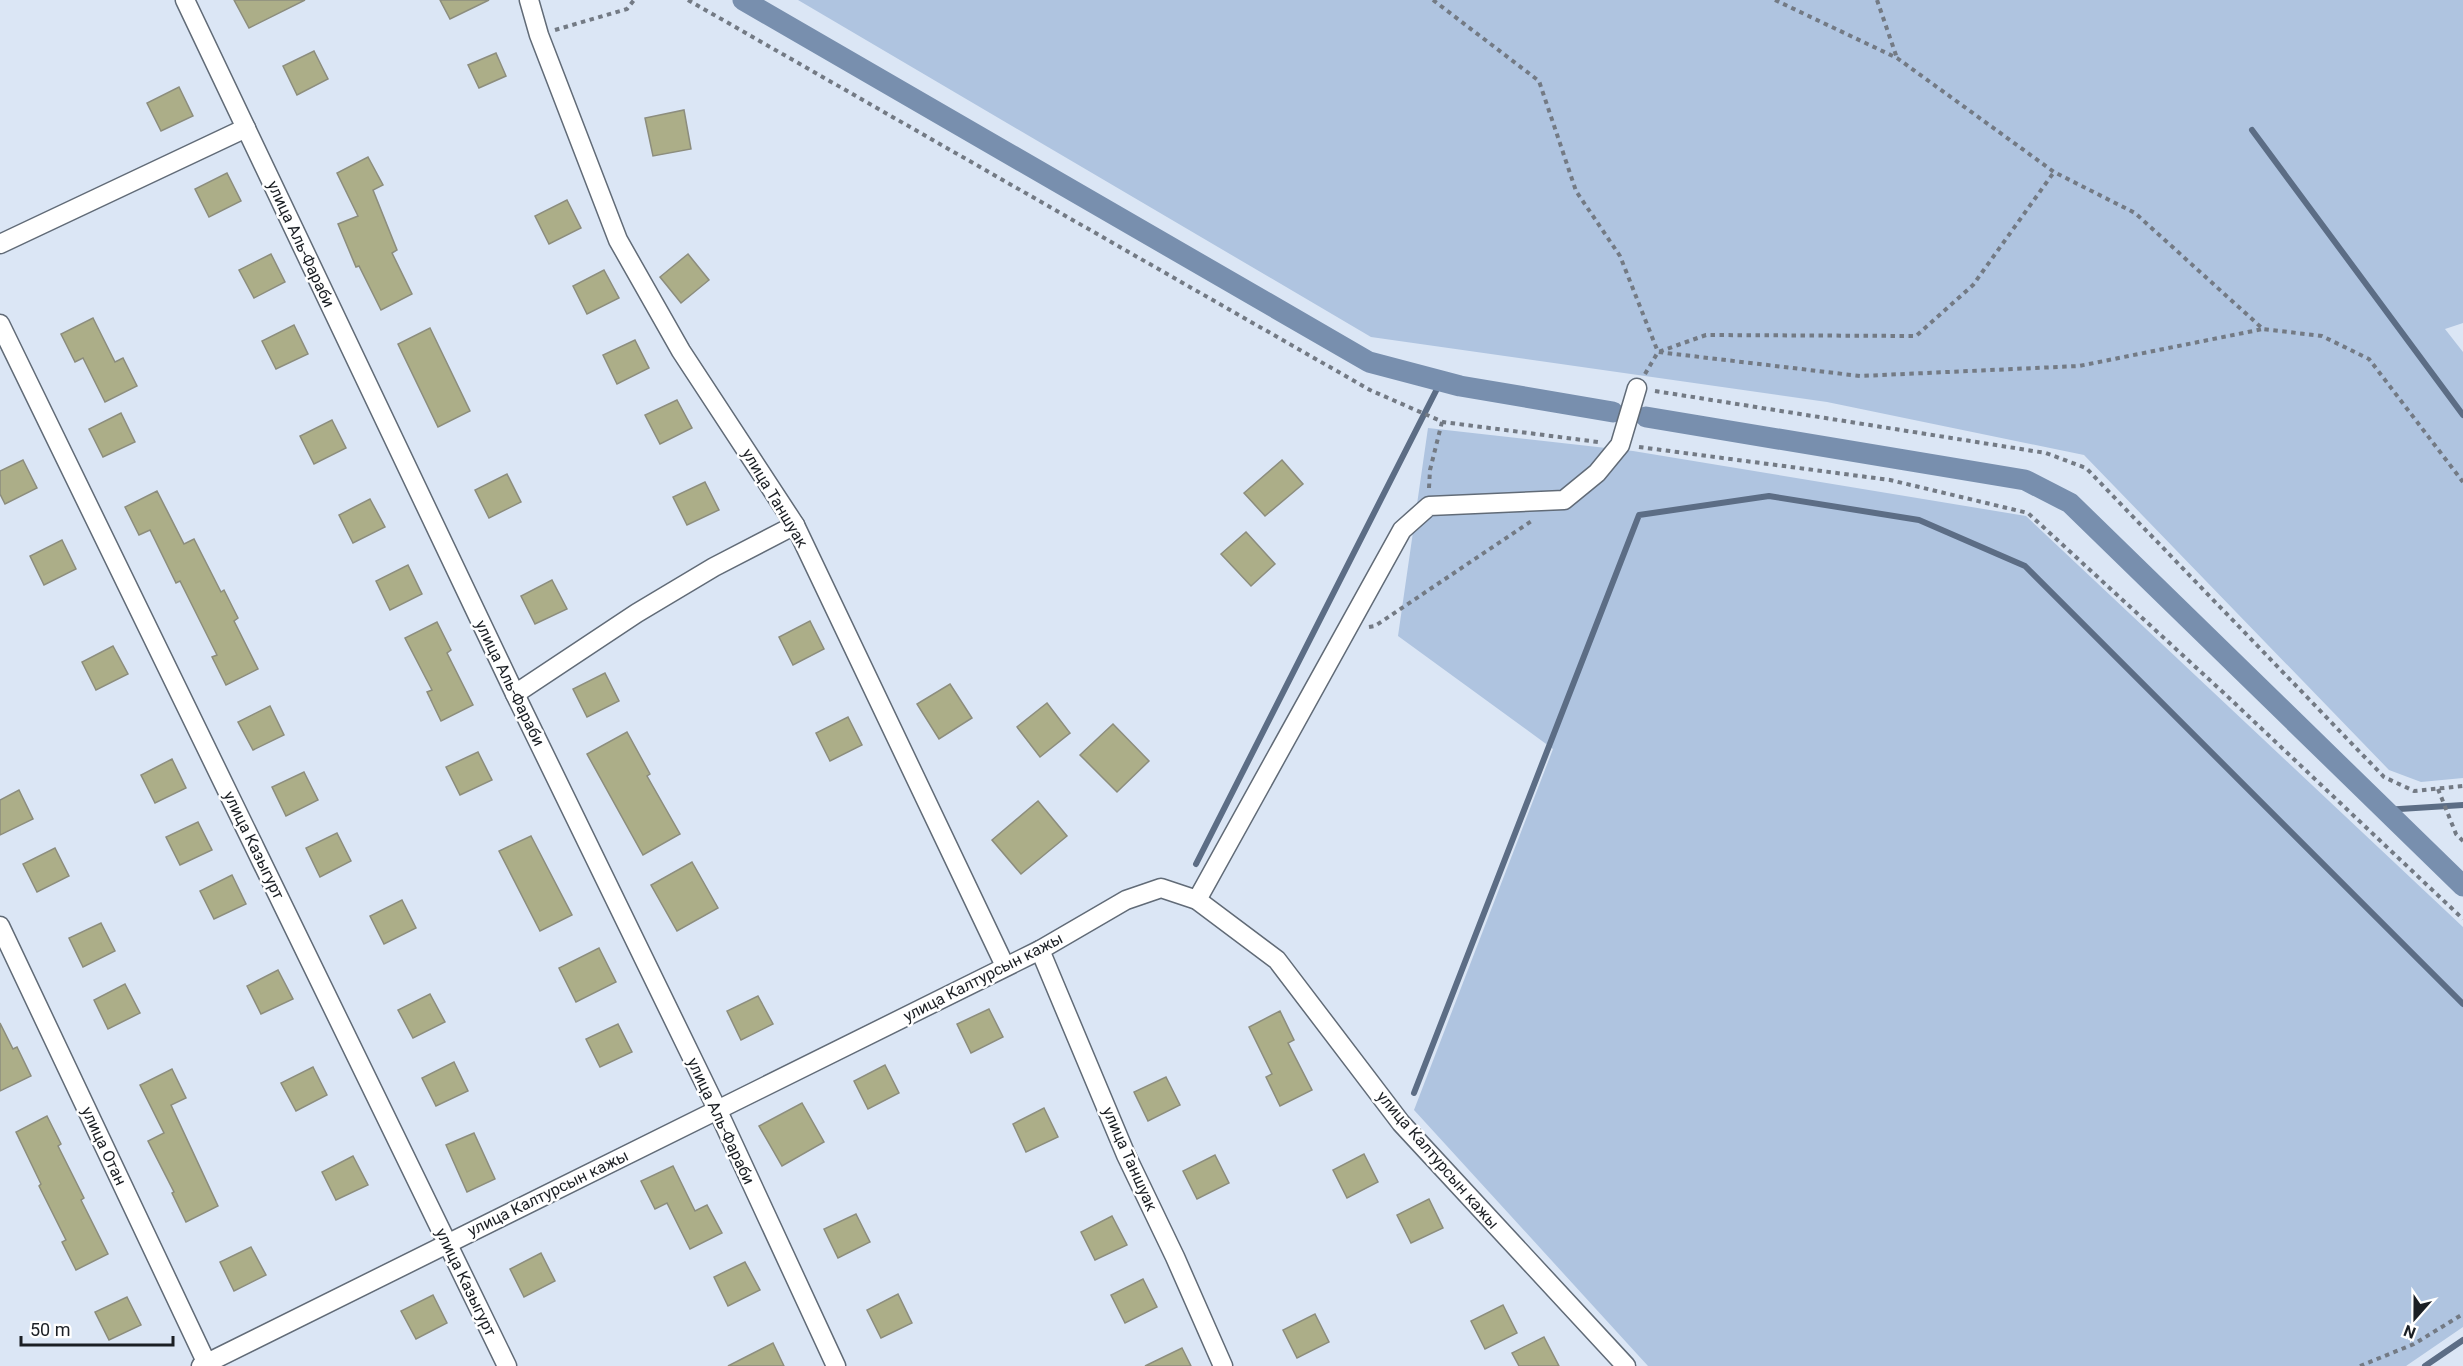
<svg xmlns="http://www.w3.org/2000/svg" width="2463" height="1366" viewBox="0 0 2463 1366" font-family="Roboto,sans-serif">
<rect width="100%" height="100%" fill="#dbe6f5"/>
<g fill="#afc4e0">
<path d="M798,0H2463V323L2445,329L2463,352V778L2421,782L2389,770L2084,455L1827,402L1371,337Z"/>
<path d="M1428,428L1633,451L2026,516L2463,927V1327L2406,1366H1648L1414,1110L1553,749L1398,636Z"/>
</g>
<g fill="none" stroke-linecap="round" stroke-linejoin="round">
<g stroke="#5c6d85" stroke-width="6">
<path d="M2252,130L2463,415"/>
<path d="M2384,810L2463,805"/>
<path d="M1196,864L1441,381"/>
<path d="M1414,1093L1639,515L1769,496L1919,520L2025,566L2463,1004"/>
<path d="M2425,1366L2463,1340"/>
</g>
<g stroke="#788fae" stroke-width="21">
<path d="M743,0L1369,362L1460,386L1613,412"/>
<path d="M1646,417L2025,480L2070,503L2463,886"/>
</g>
</g>
<g fill="#acae88" stroke="#8c8d7d" stroke-width="1.5">
<path d="M234,0H305L249,28Z"/>
<path d="M440,0H489L450,19Z"/>
<path d="M314,51L328,79L297,95L283,66Z"/>
<path d="M496,53L506,76L479,88L468,65Z"/>
<path d="M179,87L193,116L161,131L147,103Z"/>
<path d="M684,110L691,149L653,156L645,118Z"/>
<path d="M368,157L383,185L373,190L397,250L392,253L412,294L381,310L359,266L356,267L338,224L358,216L337,173Z"/>
<path d="M227,173L241,201L209,217L195,189Z"/>
<path d="M567,200L581,228L549,244L535,216Z"/>
<path d="M271,254L285,282L254,298L239,270Z"/>
<path d="M688,254L709,280L681,303L660,277Z"/>
<path d="M604,270L619,298L587,314L573,286Z"/>
<path d="M93,318L115,362L123,358L137,386L105,402L83,358L75,362L61,334Z"/>
<path d="M294,325L308,354L276,369L262,341Z"/>
<path d="M430,328L470,411L438,427L398,344Z"/>
<path d="M635,340L649,368L617,384L603,355Z"/>
<path d="M677,400L692,428L660,444L645,415Z"/>
<path d="M121,413L135,442L103,457L89,429Z"/>
<path d="M332,420L346,448L314,464L300,436Z"/>
<path d="M23,460L37,488L5,504L0,494V471Z"/>
<path d="M1282,460L1303,484L1265,516L1244,493Z"/>
<path d="M507,474L521,502L489,518L475,490Z"/>
<path d="M705,482L719,510L687,525L673,497Z"/>
<path d="M157,491L184,544L194,539L221,592L224,590L238,618L234,621L258,669L226,685L212,657L217,655L180,581L176,583L150,530L139,535L125,507Z"/>
<path d="M370,499L385,527L353,543L339,515Z"/>
<path d="M1246,532L1275,564L1251,586L1221,554Z"/>
<path d="M62,540L76,569L44,585L30,556Z"/>
<path d="M408,565L422,594L390,610L376,581Z"/>
<path d="M552,580L567,609L535,624L521,596Z"/>
<path d="M810,621L824,649L793,665L779,637Z"/>
<path d="M437,622L451,650L447,653L473,705L441,721L427,692L432,690L405,638Z"/>
<path d="M113,646L128,674L96,690L82,662Z"/>
<path d="M605,673L619,701L587,717L573,689Z"/>
<path d="M950,684L972,718L939,739L917,704Z"/>
<path d="M1047,703L1070,733L1040,757L1017,727Z"/>
<path d="M270,706L284,735L253,750L238,722Z"/>
<path d="M848,717L862,745L830,761L816,733Z"/>
<path d="M1113,724L1149,761L1117,792L1080,755Z"/>
<path d="M627,732L650,774L647,776L680,834L643,855L587,754Z"/>
<path d="M478,752L492,780L460,795L446,767Z"/>
<path d="M172,759L186,788L155,803L141,775Z"/>
<path d="M304,772L318,800L286,816L272,787Z"/>
<path d="M19,790L33,819L0,835V800Z"/>
<path d="M1038,801L1067,836L1021,874L992,840Z"/>
<path d="M198,822L212,850L180,865L166,837Z"/>
<path d="M337,833L351,861L320,877L306,848Z"/>
<path d="M531,836L572,915L540,931L499,851Z"/>
<path d="M55,848L69,876L37,892L23,864Z"/>
<path d="M692,862L718,908L677,931L651,885Z"/>
<path d="M232,875L246,904L214,919L200,891Z"/>
<path d="M402,900L416,928L384,944L370,916Z"/>
<path d="M101,923L115,951L83,967L69,938Z"/>
<path d="M599,948L616,982L576,1002L559,968Z"/>
<path d="M278,970L293,999L261,1014L247,986Z"/>
<path d="M125,984L140,1013L108,1029L94,1000Z"/>
<path d="M430,994L445,1022L413,1038L398,1010Z"/>
<path d="M758,996L773,1024L741,1040L727,1011Z"/>
<path d="M989,1009L1003,1037L971,1053L957,1024Z"/>
<path d="M1280,1011L1294,1040L1288,1043L1312,1090L1280,1106L1266,1077L1272,1074L1249,1027Z"/>
<path d="M0,1023L13,1049L17,1047L31,1076L0,1091Z"/>
<path d="M618,1024L632,1052L600,1067L586,1039Z"/>
<path d="M454,1062L468,1091L436,1106L422,1078Z"/>
<path d="M885,1065L899,1093L868,1109L854,1081Z"/>
<path d="M313,1067L327,1095L296,1111L281,1083Z"/>
<path d="M172,1069L186,1098L171,1105L218,1206L186,1222L172,1193L174,1192L148,1141L164,1133L140,1085Z"/>
<path d="M1166,1077L1180,1105L1148,1121L1134,1092Z"/>
<path d="M802,1103L824,1142L782,1166L759,1126Z"/>
<path d="M1044,1108L1058,1137L1026,1152L1013,1124Z"/>
<path d="M47,1116L61,1144L58,1146L84,1198L81,1200L108,1254L76,1270L62,1242L66,1240L39,1186L41,1184L16,1132Z"/>
<path d="M474,1133L495,1179L467,1192L446,1145Z"/>
<path d="M1364,1154L1378,1182L1347,1198L1333,1170Z"/>
<path d="M1215,1155L1229,1183L1197,1199L1183,1171Z"/>
<path d="M353,1156L368,1185L336,1200L322,1172Z"/>
<path d="M673,1166L695,1211L707,1205L722,1233L690,1249L667,1203L655,1209L641,1181Z"/>
<path d="M1429,1199L1443,1228L1411,1243L1397,1215Z"/>
<path d="M856,1214L870,1242L838,1258L824,1229Z"/>
<path d="M1112,1216L1127,1245L1095,1260L1081,1232Z"/>
<path d="M251,1247L266,1275L234,1291L220,1262Z"/>
<path d="M541,1253L555,1281L524,1297L510,1269Z"/>
<path d="M745,1262L760,1290L728,1306L714,1277Z"/>
<path d="M1143,1279L1157,1307L1125,1323L1111,1295Z"/>
<path d="M898,1294L912,1323L881,1338L867,1310Z"/>
<path d="M433,1295L447,1323L416,1339L401,1311Z"/>
<path d="M127,1297L141,1325L109,1340L95,1312Z"/>
<path d="M1503,1305L1517,1333L1485,1349L1471,1321Z"/>
<path d="M1315,1314L1329,1342L1297,1358L1283,1330Z"/>
<path d="M1544,1337L1559,1366H1519L1512,1353Z"/>
<path d="M773,1343L784,1366H728Z"/>
<path d="M1182,1348L1191,1366H1145Z"/>
</g>
<g fill="none" stroke-linecap="round" stroke-linejoin="round">
<defs>
<g id="street">
<path d="M185,0L515,694L717,1109L836,1366"/>
<path d="M529,0L539,35L618,240L681,351L795,525L1005,966"/>
<path d="M0,244L246,128"/>
<path d="M0,324L507,1366"/>
<path d="M515,694L637,613L714,567L795,525"/>
<path d="M1197,900L1402,530L1429,506L1564,500L1597,473L1620,445L1637,388"/>
<path d="M0,926L208,1366"/>
<path d="M1040,950L1126,1155L1175,1257L1223,1366"/>
<path d="M201,1366L1040,950L1126,900L1161,888L1197,900L1277,960L1401,1123L1626,1366"/>
</g>
</defs>
<use href="#street" stroke="#616b77" stroke-width="21"/>
<g stroke="#737a84" stroke-width="4" stroke-dasharray="4.5 4.5" stroke-linecap="butt">
<path d="M688,0L1370,390L1443,422L1598,442"/>
<path d="M1433,0L1539,81L1576,191L1620,256L1658,352L1860,376L2079,366L2263,329"/>
<path d="M1775,0L1897,58L2054,172L2135,213L2263,329L2322,336L2369,359L2463,482"/>
<path d="M1877,0L1897,58"/>
<path d="M555,30L627,9L634,0"/>
<path d="M1645,374L1658,352L1706,335L1916,336L1973,285L2054,172"/>
<path d="M1655,391L2046,453L2086,468L2384,777L2414,791L2463,786"/>
<path d="M1639,447L1890,480L2028,513L2226,695L2463,919"/>
<path d="M1429,488L1430,470L1442,422"/>
<path d="M1369,627L1375,626L1533,520"/>
<path d="M2438,789L2456,834L2463,841"/>
<path d="M2360,1366L2414,1344L2463,1314"/>
</g>
<use href="#street" stroke="#fff" stroke-width="18"/>
</g>
<g text-anchor="middle" dominant-baseline="central" stroke-width="5" stroke-linejoin="round" paint-order="stroke">
<g font-size="16" fill="#1b1f24" stroke="#fff">
<text transform="translate(301 244) rotate(65)">улица Аль-Фараби</text>
<text transform="translate(775 498) rotate(59)">улица Таншуак</text>
<text transform="translate(510 683) rotate(64)">улица Аль-Фараби</text>
<text transform="translate(254 845) rotate(64)">улица Казыгурт</text>
<text transform="translate(983 977) rotate(-27)">улица Калтурсын кажы</text>
<text transform="translate(721 1121) rotate(65)">улица Аль-Фараби</text>
<text transform="translate(104 1146) rotate(65)">улица Отан</text>
<text transform="translate(1130 1159) rotate(66)">улица Таншуак</text>
<text transform="translate(1438 1160) rotate(49)">улица Калтурсын кажы</text>
<text transform="translate(548 1193) rotate(-26)">улица Калтурсын кажы</text>
<text transform="translate(466 1282) rotate(64)">улица Казыгурт</text>
</g>
</g>
<g transform="translate(2415 1318) rotate(201)" stroke="#ffffff" stroke-width="4.5" paint-order="stroke">
<path d="M0-4.5L10 22L0 15L-10 22Z" fill="#1b1f24"/>
<text y="-9" font-size="16" font-weight="bold" text-anchor="middle" fill="#1b1f24">N</text>
</g>
<path d="M21 1336v9h152v-9" fill="none" stroke="#1b1f24" stroke-width="3"/>
<text x="30" y="1336" font-size="18" fill="#1b1f24" stroke="#ffffff" stroke-width="4.5" paint-order="stroke">50 m</text>
</svg>
